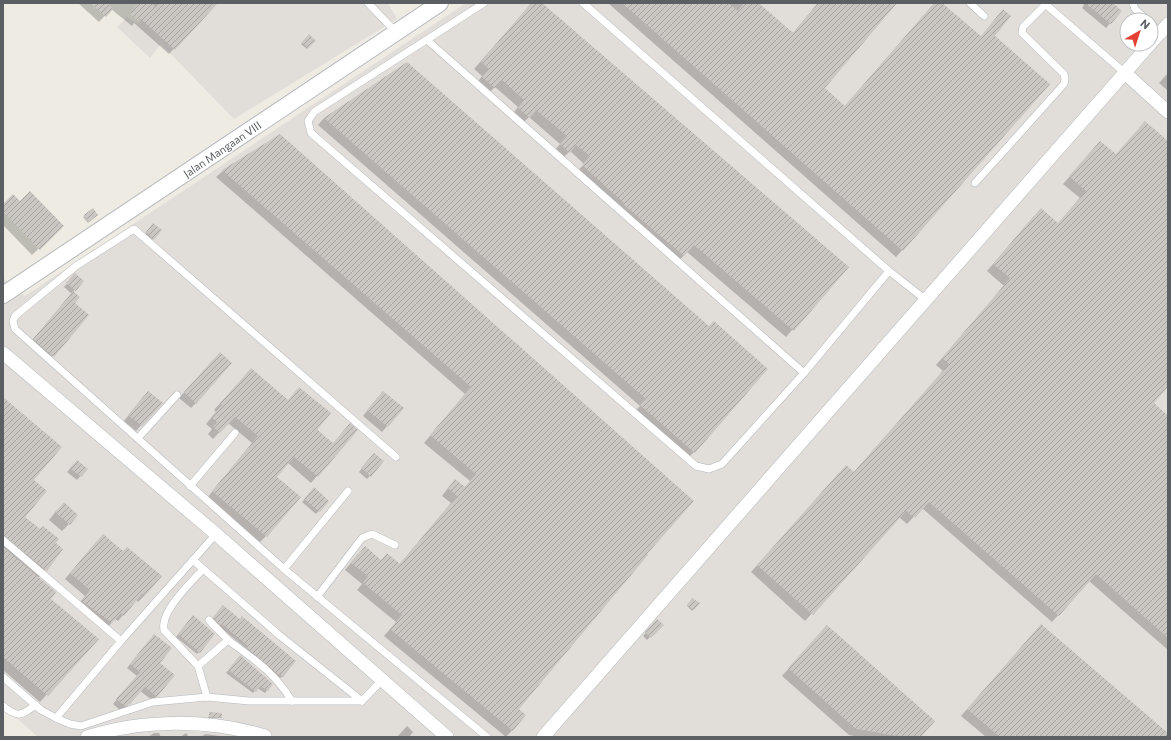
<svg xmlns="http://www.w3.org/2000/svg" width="1171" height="740" viewBox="0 0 1171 740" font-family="Commissioner,sans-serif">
<defs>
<pattern id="building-hatch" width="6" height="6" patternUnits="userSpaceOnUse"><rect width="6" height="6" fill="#cac7c2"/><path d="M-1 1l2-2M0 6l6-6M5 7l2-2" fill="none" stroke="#a7a5a1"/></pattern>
</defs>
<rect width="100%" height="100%" fill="#edebe2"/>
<g fill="#e1deda" fill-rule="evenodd">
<path d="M156,3H388L397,19L234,119L161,44L150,58L117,27L127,17L138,24Z"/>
<path d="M466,3H1168V737H38L3,706V278L25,296ZM1127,20H1151V44H1127Z"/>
</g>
<g fill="#0003">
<path d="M78,3H216L169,54L134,23L132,26L111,9L99,22Z"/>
<path d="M532,3H540L847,267L786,337L687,252L677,263L576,173L584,164L570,151L562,159L554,151L560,144L529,117L522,124L512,115L518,107L495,87L487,95L476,84L482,76L474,69Z"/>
<path d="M608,3H757L793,33L818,3H895L823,88L844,107L931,7L935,3H941L980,37L993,36L1049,85L896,257Z"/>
<path d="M1082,3H1112L1121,11L1106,28L1082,8L1084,5Z"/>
<path d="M309,36L314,41L307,49L301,44Z"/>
<path d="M407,63L694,452L687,459L634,412L640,406L318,125L324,118Z"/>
<path d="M1168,73V91L1159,83Z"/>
<path d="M280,135L645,554L518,710L525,716L506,737L384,636L396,622L357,590L362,584L345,570L358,554L399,565L451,503L442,496L448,488H464L470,481L424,443L465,394L216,177L223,171Z"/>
<path d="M1168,142V385L1153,403L1168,417V650L1089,581L1052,622L922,508L907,524L899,517L805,621L751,572L839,473H853L943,371L936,365L1004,286L987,271L1034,216L1058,224L1080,198L1063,184L1094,149L1116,155Z"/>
<path d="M20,203L62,226L32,255L3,225V206Z"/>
<path d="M92,210L97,215L88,223L83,217Z"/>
<path d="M153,224L161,230L152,240L145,234Z"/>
<path d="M75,275L83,281L73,292V303L87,315L48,361L29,344L72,294L64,287Z"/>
<path d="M215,358L196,403L191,408L179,398Z"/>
<path d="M251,369L333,444L356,430L311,483L288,463L276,477L266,536L260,542L207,498L252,443L228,423L213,439L208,434L212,429L206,424L216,412L214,410Z"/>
<path d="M143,397L161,403L136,431L124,421Z"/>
<path d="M378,397L403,408L382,432L363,416Z"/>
<path d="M3,399L32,480L24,517L62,550L38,578L49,599L97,639L40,702L3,670Z"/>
<path d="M371,457L370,476L367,479L359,472Z"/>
<path d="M74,464L87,469L77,480L67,472Z"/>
<path d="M314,489L328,501L316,514L302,502Z"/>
<path d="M57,510L69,524L62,531L49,520Z"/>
<path d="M97,541L123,552L161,576L144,596L138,602L136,600L118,621L115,619L106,629L76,607L85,596L65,579Z"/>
<path d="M691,600L698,603L692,611L687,606Z"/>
<path d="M221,608L283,676L280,678L277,675L276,677L245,651L247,649L211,620Z"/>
<path d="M191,619L199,652L197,654L176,637Z"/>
<path d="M654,623L662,625L647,640L643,636Z"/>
<path d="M1041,625L1168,735V737H986L961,716Z"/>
<path d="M820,633L920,737H859L849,735L782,676Z"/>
<path d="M154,635L159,663L157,696L152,700L140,691L125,708L120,710L113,704L137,676L127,668Z"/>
<path d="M238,659L272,684L265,693L257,688L253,693L226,673Z"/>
<path d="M210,714H221V718H208Z"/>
<path d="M407,726L413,732L409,737H397Z"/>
<path d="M154,733H159L161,737H148Z"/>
<path d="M186,733L189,737H180Z"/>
<path d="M206,734L227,737H200Z"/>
</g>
<g fill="url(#building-hatch)">
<path d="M90,3H107L113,9L106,17Z"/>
<path d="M139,3H151L155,7L159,3H218L175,50L140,18L138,21L130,14Z"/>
<path d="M531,3H542L849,267L794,331L694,245L684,256L623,204L624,203L582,165L590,156L576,145L570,153L560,144L567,136L536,110L530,118L518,108L524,100L502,80L495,88L482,77L489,69L481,62Z"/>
<path d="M622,3H728L738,11L744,3H759L793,33L818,3H897L825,88L845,106L934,3H942L981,36L1003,9L1011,16L995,36L1050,84L903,251Z"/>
<path d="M1085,3H1113L1122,11L1111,24Z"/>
<path d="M309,34L316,41L308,48L302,42Z"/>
<path d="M407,62L709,326L714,321L768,369L695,453L640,405L646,399L324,118Z"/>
<path d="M1145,121L1168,141V387L1154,403L1168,416V638L1096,574L1059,616L929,502L915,518L906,511L813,615L757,565L846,465L854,472L949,364L942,358L1010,278L993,264L1041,208L1058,223L1086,191L1069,176L1100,141L1116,154Z"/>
<path d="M280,134L694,501L647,554L648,555L519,709L526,715L513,731L390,629L402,615L363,583L368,576L351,563L365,546L381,560L387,553L400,564L457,496L448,488L455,479L465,487L476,474L430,435L471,387L222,170Z"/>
<path d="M30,191L64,226L40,250L3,212V204L13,194L20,201Z"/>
<path d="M93,208L98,215L89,222L84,215Z"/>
<path d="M153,223L162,230L154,240L146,232Z"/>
<path d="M75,273L84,281L76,291L66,283Z"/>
<path d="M73,291L80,297L75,303L89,315L54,357L33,339Z"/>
<path d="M220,352L232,363L196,404L184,392Z"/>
<path d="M251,368L288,400L299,387L331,413L317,430L333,443L350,423L358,430L318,477L294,457L277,477L301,497L267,537L212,491L258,436L235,417L220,433L213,427L217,422L211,417L222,405L220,404Z"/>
<path d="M148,391L163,403L142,426L128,415Z"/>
<path d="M383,391L404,408L388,427L367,410Z"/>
<path d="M3,397L62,447L34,480L47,491L25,517L40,529L43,526L59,539L56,543L63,549L47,571L3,535Z"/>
<path d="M374,453L384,461L371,477L361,468Z"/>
<path d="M77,460L88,469L81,477L70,468Z"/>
<path d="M314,487L329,501L320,512L304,499Z"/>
<path d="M64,502L78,515L70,525L55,512Z"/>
<path d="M103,534L123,551L127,547L162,576L145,596L142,594L124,616L121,613L112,623L82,601L90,590L70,573Z"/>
<path d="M3,547L56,592L51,599L99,639L48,696L3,657Z"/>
<path d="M692,598L700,603L694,610L687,605Z"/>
<path d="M223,605L240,619L242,616L296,661L283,677L280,674L279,675L247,648L248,646L222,624L221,626L213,617Z"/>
<path d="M193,615L215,634L200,653L178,634Z"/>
<path d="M657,619L664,625L651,638L645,632Z"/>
<path d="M1041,624L1168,733V737H1000L967,709Z"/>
<path d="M827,625L935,721L921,737H903L856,729L788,668Z"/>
<path d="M154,634L172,648L160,663L175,675L157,697L145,687L130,704L125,706L116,699L140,672L130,664Z"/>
<path d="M240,655L273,684L268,691L260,686L256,692L228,670Z"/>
<path d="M209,712L222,713V718L209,717Z"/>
</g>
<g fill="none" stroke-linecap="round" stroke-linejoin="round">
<defs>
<g id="service">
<path d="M368,3L396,32"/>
<path d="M484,3L314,112L308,121L311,133L696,466L709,469L722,464L804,373"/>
<path d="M583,3L889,271L926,300"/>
<path d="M970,3L984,16"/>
<path d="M1044,3L1125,73"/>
<path d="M1133,3L1135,9L1147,20"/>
<path d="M1151,24L1160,33"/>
<path d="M427,40L804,373L889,271"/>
<path d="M975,183L1064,84L1065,79L1064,74L1022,33L1023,27L1046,4"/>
<path d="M138,438L177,395"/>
<path d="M190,486L235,433"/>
<path d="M348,491L284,569L15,329L13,321L15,316L76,266L134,229L396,457"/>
<path d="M3,540L121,641"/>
<path d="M193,560L279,635L362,701"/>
<path d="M203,569C191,583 160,611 164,630L198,666L207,697"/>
<path d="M284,569L487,737"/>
<path d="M317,597L362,538L372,534L395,545"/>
<path d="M209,620L228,640"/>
<path d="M198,666L228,640C256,661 273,671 292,701"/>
<path d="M3,677L41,710L56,718L121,641L216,534"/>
<path d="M3,706C18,718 20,716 36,705"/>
<path d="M56,718L70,724L81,726L153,702L207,697L249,701H362L382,680"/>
</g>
<g id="minor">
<path d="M1151,43L1168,24"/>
<path d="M1125,73L1168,112"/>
<path d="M3,353L216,534L447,737"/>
<path d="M87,737C143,719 208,719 265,736"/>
<path d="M543,737L1150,44"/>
</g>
<path id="tertiary" d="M3,295L440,3"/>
</defs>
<use href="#service" stroke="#b5b8bc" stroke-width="8"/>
<use href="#minor" stroke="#b5b8bc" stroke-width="14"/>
<use href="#tertiary" stroke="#b5b8bc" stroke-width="18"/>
<use href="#service" stroke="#fff" stroke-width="7"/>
<use href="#minor" stroke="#fff" stroke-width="13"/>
<use href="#tertiary" stroke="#fff" stroke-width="16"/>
</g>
<g text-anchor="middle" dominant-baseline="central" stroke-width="3" stroke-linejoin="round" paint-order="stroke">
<g font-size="11" fill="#5b5e63" stroke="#fff">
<text transform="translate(222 149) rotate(-34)">Jalan Mangaan VIII</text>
</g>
</g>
<rect width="1171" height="740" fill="none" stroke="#5b5e63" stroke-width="8"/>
<g transform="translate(1139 32) rotate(39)"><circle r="19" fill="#ffffff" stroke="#bdbfc1"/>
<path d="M0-3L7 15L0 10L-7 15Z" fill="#e54031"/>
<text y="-6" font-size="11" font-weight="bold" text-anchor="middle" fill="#5b5e63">N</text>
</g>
</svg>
